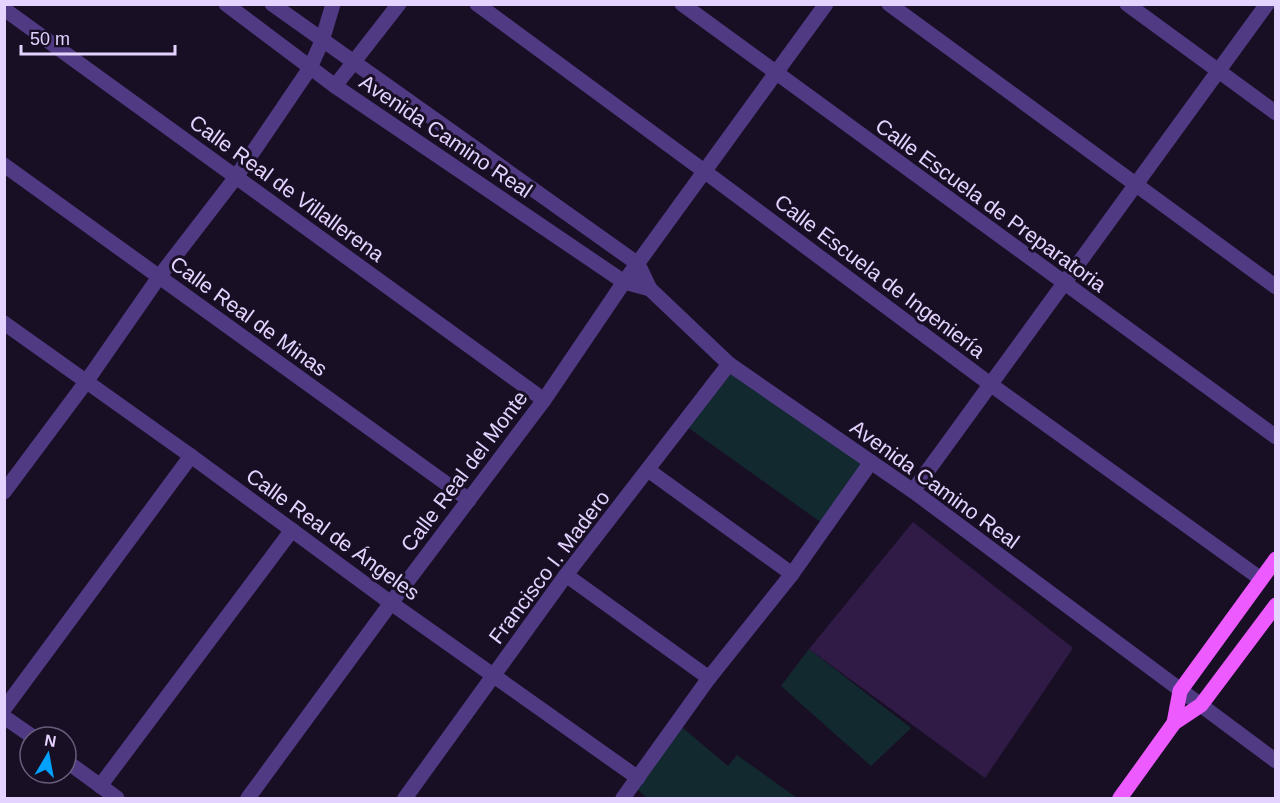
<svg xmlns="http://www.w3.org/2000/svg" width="1280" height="803" viewBox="0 0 1280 803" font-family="Helvetica,sans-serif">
<rect width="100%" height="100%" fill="#190f25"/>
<g fill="#12292f">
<path d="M729,364L871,462L826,526L683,424Z"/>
<path d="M809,649L911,728L871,766L781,686Z"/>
<path d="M677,723L728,766L737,755L797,798H647L638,790Z"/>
</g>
<path fill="#2f1b46" d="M913,522L1073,648L985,778L809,649Z"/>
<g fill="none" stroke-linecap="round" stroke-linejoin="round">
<g stroke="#503a84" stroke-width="15">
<path d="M226,4L335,86L624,282L650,289"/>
<path d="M272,4L638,264L650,289L729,364L913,491L1276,761"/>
<path d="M477,4L704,171L990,384L1261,579"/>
<path d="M682,4L1276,437"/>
<path d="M889,4L1276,287"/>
<path d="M1127,4L1276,113"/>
<path d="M4,9L544,400"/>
<path d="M335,86L399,4"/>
<path d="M4,165L469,500"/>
<path d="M4,323L191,456L391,603L638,778"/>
<path d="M648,470L792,574"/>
<path d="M913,491L1267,4"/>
<path d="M4,492L86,382L159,277L236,177L310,68L322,41L333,4"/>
<path d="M566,575L709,678"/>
<path d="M4,709L191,456"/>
<path d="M4,717L33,737"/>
<path d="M66,761L117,798"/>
<path d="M100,786L292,530"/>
<path d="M248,798L391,603L544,400L624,282L826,4"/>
<path d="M405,798L566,575L729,364"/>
<path d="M623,798L709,678L792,574L871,462"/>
</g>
<g stroke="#ed5aff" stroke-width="15">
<path d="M1174,723L1180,691L1276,559"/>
<path d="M1120,798L1174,723L1201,705L1276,605"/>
</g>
</g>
<g text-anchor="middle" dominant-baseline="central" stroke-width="6" stroke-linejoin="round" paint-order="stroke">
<g font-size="21" fill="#e4d3ff" stroke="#190f25">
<text transform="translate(446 136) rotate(34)">Avenida Camino Real</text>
<text transform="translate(287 188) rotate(36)">Calle Real de Villallerena</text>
<text transform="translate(991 205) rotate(36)">Calle Escuela de Preparatoria</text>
<text transform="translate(880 276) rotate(37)">Calle Escuela de Ingeniería</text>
<text transform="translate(249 316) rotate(36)">Calle Real de Minas</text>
<text transform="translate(464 471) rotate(-53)">Calle Real del Monte</text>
<text transform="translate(935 484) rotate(36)">Avenida Camino Real</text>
<text transform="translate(333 534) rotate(36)">Calle Real de Ángeles</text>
<text transform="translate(549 567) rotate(-53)">Francisco I. Madero</text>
</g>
</g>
<rect width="1280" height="803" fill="none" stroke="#e4d3ff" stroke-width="12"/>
<g transform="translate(48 755) rotate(10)"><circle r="28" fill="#190f25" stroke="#6a5d7c" stroke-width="1.5"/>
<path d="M0-4.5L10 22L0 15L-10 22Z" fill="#00a2fe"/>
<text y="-9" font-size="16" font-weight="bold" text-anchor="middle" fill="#e4d3ff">N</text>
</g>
<path d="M21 45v9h154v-9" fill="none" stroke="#e4d3ff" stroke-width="3"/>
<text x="30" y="45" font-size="18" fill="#e4d3ff" stroke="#190f25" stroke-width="4.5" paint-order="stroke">50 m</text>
</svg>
